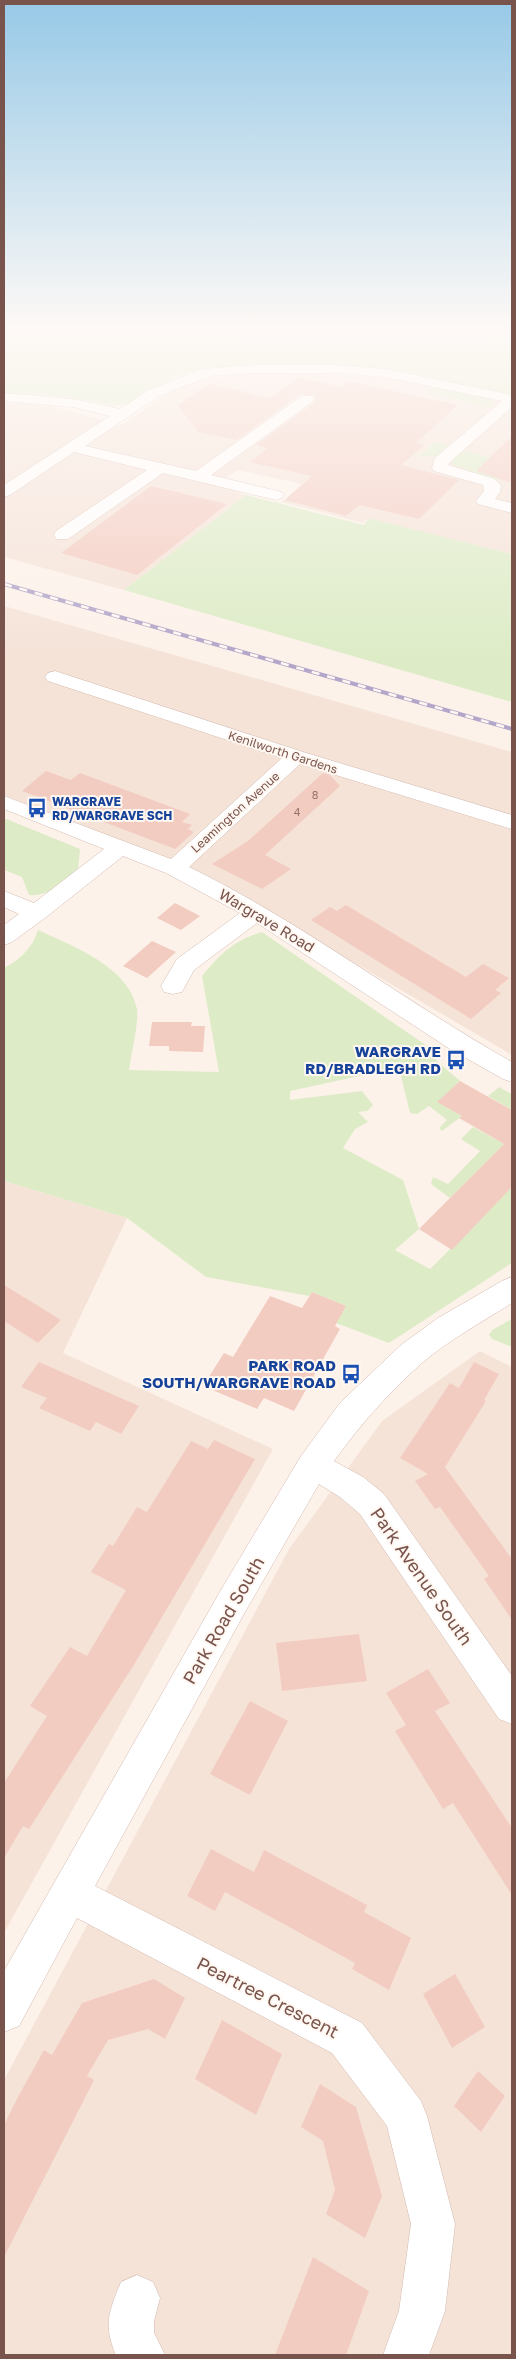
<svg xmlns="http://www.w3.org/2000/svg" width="516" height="2359" viewBox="0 0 516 2359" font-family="'Golos Text',sans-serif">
<rect width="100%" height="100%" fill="#fdf2ea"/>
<g fill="#f5e3d8">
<path d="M247,373L318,374L398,379L512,401V554L367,519L363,523L282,502L302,484L237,470L216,485L246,495L124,590L4,557V402L50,406L121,425L171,391L193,382Z"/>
<path d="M4,606L512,752V1055L201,873L4,795Z"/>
<path d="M4,1181L127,1218L63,1353L273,1449L4,1933Z"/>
<path d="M480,1351L512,1367V2355H4V2080L289,1549L382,1421Z"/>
</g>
<g fill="#ddecc7">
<path d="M4,328H512V396L362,368H206L174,377L127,404L116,406L67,397L4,393Z"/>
<path d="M434,387L484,398L494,404L493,408L428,393Z"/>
<path d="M435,442L449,445L436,456L418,457Z"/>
<path d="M463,450L512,464V472L507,470L499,479H493L453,465L454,457Z"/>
<path d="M246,495L364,525L368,519H372L512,554V702L124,590Z"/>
<path d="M4,818L80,849L78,870C64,881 49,897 29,895L22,877L4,870Z"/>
<path d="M38,930C73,946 129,967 137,1009C139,1022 131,1056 129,1070L219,1072L202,976C220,954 234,940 262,932L427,1046L436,1060L460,1081L438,1102L462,1116L442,1131L439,1128L447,1120L429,1106L417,1114L410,1113L400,1072L392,1069L290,1091V1100L362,1091L373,1105L367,1111L358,1112L368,1122L355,1129L343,1148L403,1180L419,1229L395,1250L430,1269L512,1187V1263L389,1343L336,1323L346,1306L312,1292L309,1296L206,1277L127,1218L4,1181V968C21,959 33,947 38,930Z"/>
<path d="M499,1087L512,1094V1110L488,1096Z"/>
<path d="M473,1127L504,1144L450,1198L431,1184L433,1177L448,1184L480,1151L461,1139Z"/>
<path d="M512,1319V1347L492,1339L489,1335L492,1330Z"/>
</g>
<path fill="#bde8e6" stroke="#a3dad8" d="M76,328C221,328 367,342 512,329V339C367,347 221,342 76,328Z"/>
<g fill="#f3ccc1">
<path d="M299,377L340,387L348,381L458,405L416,443L424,445L401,465L459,480L419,519L359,505L346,516L285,500L312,476L250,462L268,448L256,445L313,404L316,400L314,395L301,394L236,440L198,432L178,405L209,384L271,398Z"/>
<path d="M512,436V483L476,471Z"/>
<path d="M151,486L227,504L137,575L61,553Z"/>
<path d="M46,771L71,780L80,773L190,814L182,822L192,825L188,829L194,832L175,849L22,791Z"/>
<path d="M323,773L330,775L340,786L265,855L291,869L262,889L212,864L248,841Z"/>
<path d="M175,903L200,916L181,930L157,918Z"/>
<path d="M346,905L466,977L483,964L509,978L495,990L501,993L471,1019L311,920L330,907L337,911Z"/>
<path d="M152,941L176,952L147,978L123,966Z"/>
<path d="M152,1022H192L191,1026H205L203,1052L169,1051V1046H149Z"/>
<path d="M460,1081L512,1110V1187L452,1250L419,1229L504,1144L459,1118L462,1116L437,1102Z"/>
<path d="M4,1285L61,1320L38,1343L4,1321Z"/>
<path d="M312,1292L346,1306L335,1326L340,1329L294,1411L264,1398L257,1409L203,1386L224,1353L233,1357L270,1296L302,1308Z"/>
<path d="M39,1362L139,1406L121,1434L96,1422L90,1431L39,1408L47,1398L21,1387Z"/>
<path d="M474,1362L499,1374L484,1400L486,1401L445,1467L512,1559V1620L484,1579L489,1576L440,1507L435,1509L415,1481L428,1474L400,1458L450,1383L459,1388Z"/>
<path d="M214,1440L255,1459L135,1663L29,1829L23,1826L4,1858V1783L47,1716L30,1706L70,1647L87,1656L126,1590L91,1572L109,1544L113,1546L137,1507L147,1512L191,1441L208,1449Z"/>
<path d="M359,1634L367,1681L282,1691L276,1643Z"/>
<path d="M428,1669L450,1703L435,1711L512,1828V1895L453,1803L443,1809L395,1731L406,1725L386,1693Z"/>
<path d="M250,1701L288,1721L250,1795L210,1774Z"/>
<path d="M211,1849L254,1872L264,1850L367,1905L364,1912L411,1938L389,1990L352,1969L355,1963L225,1892L215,1911L187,1896Z"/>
<path d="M455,1974L485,2027L452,2048L423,1994Z"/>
<path d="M154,1979L185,1998L165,2039L148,2029L108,2040L87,2076L94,2080L4,2257V2125L19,2095L44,2050L52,2055L82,2003Z"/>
<path d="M222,2020L282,2054L256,2115L195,2079Z"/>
<path d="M478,2071L505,2096L481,2132L454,2106Z"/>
<path d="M320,2084L356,2107L382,2196L365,2238L326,2214L335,2190L323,2141L301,2127Z"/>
<path d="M313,2257L369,2291L346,2355H275Z"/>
</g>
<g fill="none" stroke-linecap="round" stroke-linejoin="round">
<defs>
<g id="minor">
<path d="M254,365H335L385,369L512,395V407L449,463L448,465L495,479L501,486L500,492L495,499L512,503V513L478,504L476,501L484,491L483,485L434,471L432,468L435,458L502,401L385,377L335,373H254L210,376L159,396L85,446L196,471L302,396H312L314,399L312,402L211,475L282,492L284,495L282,498L276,500L163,473L68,539H56L54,535L56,531L147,470L74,452L10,495L4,497V485L110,416L73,407L4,401V393L73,399L120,409L149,390L203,369Z"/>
<path d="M55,671L303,752L512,815V829L300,764L189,867C302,922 402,1000 512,1062V1082L503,1079L450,1049L257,923L194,970L182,992L173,994L164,992L161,986L177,959L240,913L166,873L123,856L45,918L12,942L4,945V925L19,914L4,907V891L34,903L104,849L4,809V796L171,859L282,758L48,681L45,677L48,673Z"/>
<path d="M512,1277V1303C482,1322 449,1340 422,1363C389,1392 360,1425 334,1461L363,1477L384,1494L512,1676V1724L499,1719L360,1514L340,1497L319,1484L245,1612L95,1886L362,2023L421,2101L427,2116L455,2224L445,2311L429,2355H383L399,2311L411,2224L387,2126L332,2053L77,1918L19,2026L4,2032V1971L221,1590L301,1456L340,1403L401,1345L438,1318L502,1281Z"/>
<path d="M137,2275L153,2282L160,2298L154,2321V2333L165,2355H116C103,2325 109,2311 121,2282Z"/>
</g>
</defs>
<use href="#minor" stroke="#d3bab1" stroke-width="1"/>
<use href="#minor" fill="#fff" fill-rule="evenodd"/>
<defs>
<path id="rail" d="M4,584L512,729"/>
</defs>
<use href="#rail" stroke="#b2a6c9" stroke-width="4"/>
<use href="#rail" stroke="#fff7f1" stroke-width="2.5" stroke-dasharray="8" stroke-linecap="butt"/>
</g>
<linearGradient id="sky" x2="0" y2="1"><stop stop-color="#97c9e7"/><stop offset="0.5" stop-color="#fef9f6"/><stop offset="1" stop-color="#fef9f6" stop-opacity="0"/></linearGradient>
<rect width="516" height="658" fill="url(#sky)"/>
<defs>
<symbol id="bus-bare" viewBox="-9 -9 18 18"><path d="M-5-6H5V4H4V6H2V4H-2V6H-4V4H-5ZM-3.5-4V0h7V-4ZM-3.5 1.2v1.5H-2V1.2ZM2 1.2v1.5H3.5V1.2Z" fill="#1a4fb4" stroke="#fff7f1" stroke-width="2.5" paint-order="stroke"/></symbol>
</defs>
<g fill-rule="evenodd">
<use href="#bus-bare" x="23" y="794" width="28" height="28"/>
<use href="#bus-bare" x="442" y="1046" width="28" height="28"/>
<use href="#bus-bare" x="337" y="1360" width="28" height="28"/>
</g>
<g text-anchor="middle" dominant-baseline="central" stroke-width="4" stroke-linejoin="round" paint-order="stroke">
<g font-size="11" fill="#987269">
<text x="315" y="794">8</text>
<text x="297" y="811">4</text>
</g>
<g font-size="12" fill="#79544c" stroke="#fff7f1">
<text transform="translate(283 752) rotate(18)">Kenilworth Gardens</text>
<text transform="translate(235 812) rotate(-42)">Leamington Avenue</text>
</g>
<g font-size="12" font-weight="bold" fill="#164399" stroke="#fff7f1" text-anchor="start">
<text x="52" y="801">WARGRAVE<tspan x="52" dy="14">RD/WARGRAVE SCH</tspan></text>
</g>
<g font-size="15" fill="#79544c" stroke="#fff7f1">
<text transform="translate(267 920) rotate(31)">Wargrave Road</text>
</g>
<g font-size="15" font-weight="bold" fill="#164399" stroke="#fff7f1" text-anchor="end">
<text x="441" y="1051">WARGRAVE<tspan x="441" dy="17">RD/BRADLEGH RD</tspan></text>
<text x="336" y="1365">PARK ROAD<tspan x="336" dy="17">SOUTH/WARGRAVE ROAD</tspan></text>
</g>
<g font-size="18" fill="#79544c" stroke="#fff7f1">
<text transform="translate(422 1576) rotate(55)">Park Avenue South</text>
<text transform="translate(223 1620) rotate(-60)">Park Road South</text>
<text transform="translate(268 1997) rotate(27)">Peartree Crescent</text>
</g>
</g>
<rect width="516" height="2359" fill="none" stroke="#79544c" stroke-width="10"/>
</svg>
